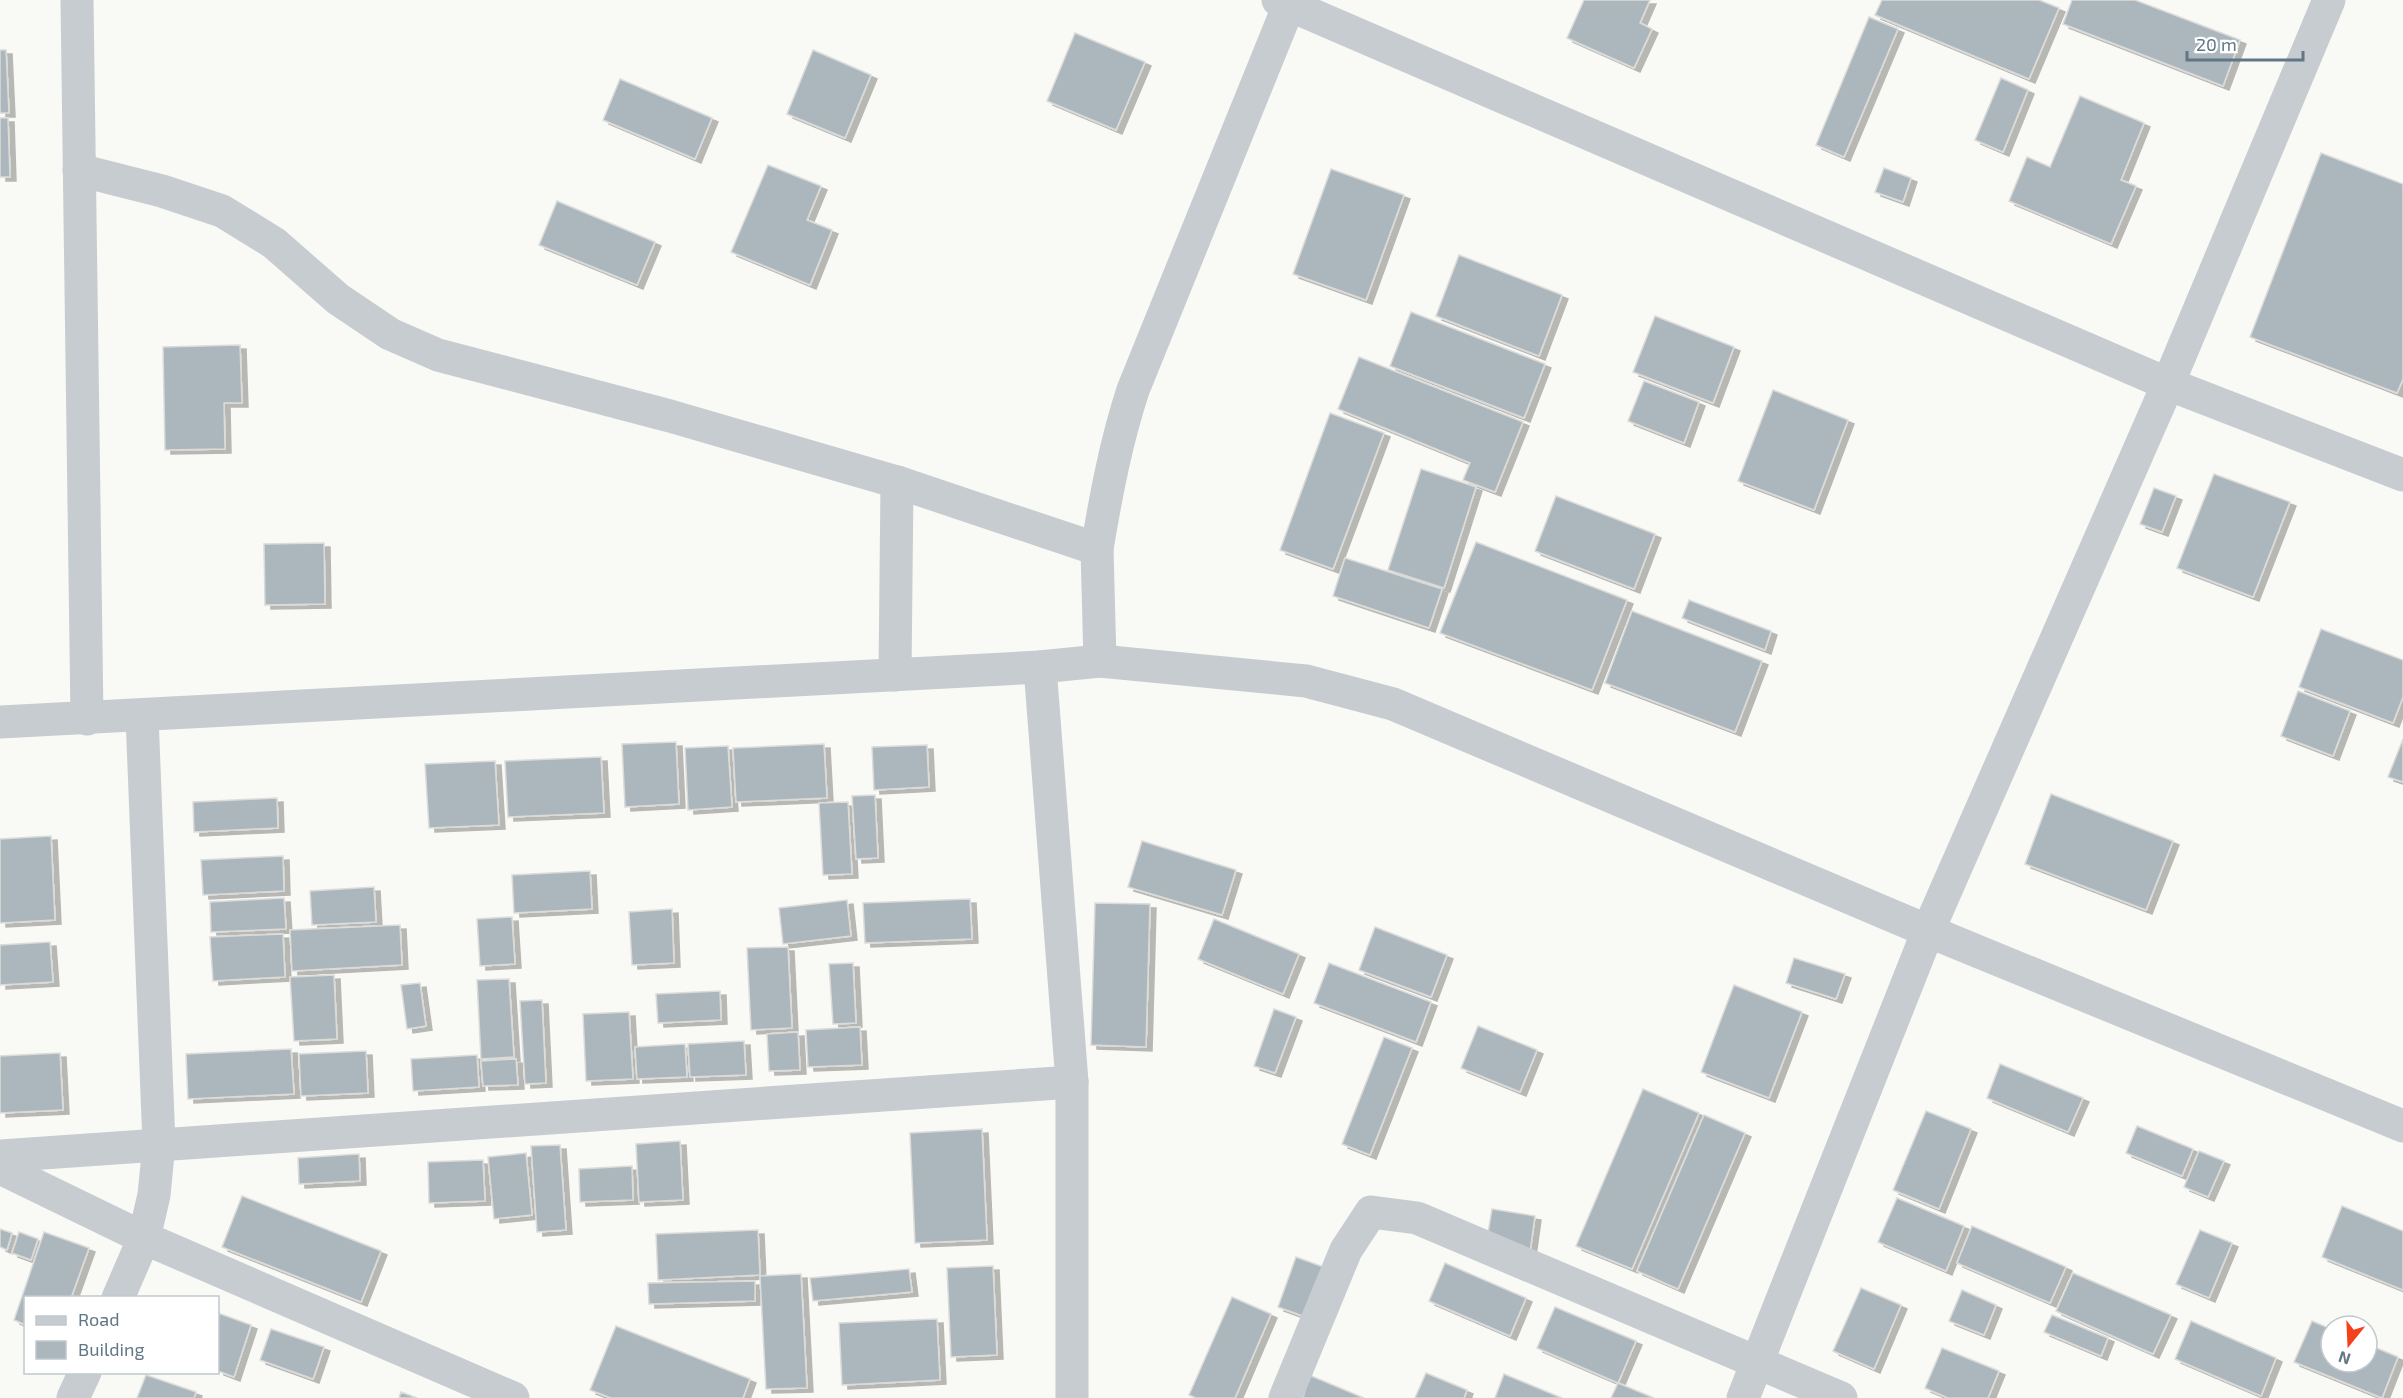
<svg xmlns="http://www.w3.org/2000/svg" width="2403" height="1398" viewBox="0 0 2403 1398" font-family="'Exo 2',sans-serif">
<defs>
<filter id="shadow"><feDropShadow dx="6" dy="4" stdDeviation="0" flood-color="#0004"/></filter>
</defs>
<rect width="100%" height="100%" fill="#f9f9f6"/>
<g fill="#acb7bd" stroke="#dbdbd9" stroke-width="1.5" filter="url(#shadow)">
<path d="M1584,0H1650L1640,23L1652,29L1634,68L1567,38Z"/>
<path d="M1882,0H2039L2059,8L2029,79L1875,15Z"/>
<path d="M2072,0H2135L2240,40L2223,86L2063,24Z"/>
<path d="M1869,17L1898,29L1844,157L1816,145Z"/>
<path d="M1075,33L1145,62L1116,130L1047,101Z"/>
<path d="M0,50H6L9,113H0Z"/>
<path d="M813,50L871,75L845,138L787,114Z"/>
<path d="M2001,78L2028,90L2003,152L1975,140Z"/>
<path d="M620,79L712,118L695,159L603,120Z"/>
<path d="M2080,96L2144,123L2121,180L2136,186L2111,244L2009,201L2027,157L2050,167Z"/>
<path d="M0,118H8L10,177H0Z"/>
<path d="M2321,153L2403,184V379L2397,393L2250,337Z"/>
<path d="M768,165L821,186L807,220L832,230L810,285L731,252Z"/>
<path d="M1884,168L1911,178L1903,202L1875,192Z"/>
<path d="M1331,169L1404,195L1366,300L1293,274Z"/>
<path d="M557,201L655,242L637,285L539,245Z"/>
<path d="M1459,255L1562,295L1539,356L1436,316Z"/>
<path d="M1411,312L1545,364L1524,418L1390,366Z"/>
<path d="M1655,316L1734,347L1713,403L1633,372Z"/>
<path d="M240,345L242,403H224L225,449L165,450L163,347Z"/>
<path d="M1359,357L1523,422L1495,492L1463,480L1470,463L1338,409Z"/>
<path d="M1644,381L1699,402L1684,443L1628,421Z"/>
<path d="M1773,390L1848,420L1814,510L1738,481Z"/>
<path d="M1330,413L1384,433L1333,569L1280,550Z"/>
<path d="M1421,469L1476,487L1444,588L1388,570Z"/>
<path d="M2214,474L2290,502L2253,597L2177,568Z"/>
<path d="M2154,488L2176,496L2162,532L2140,524Z"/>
<path d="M1556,496L1655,534L1634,589L1535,551Z"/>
<path d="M1476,542L1627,600L1592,690L1440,633Z"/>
<path d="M324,543L325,604L265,605L264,544Z"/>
<path d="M1345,558L1442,589L1429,628L1333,596Z"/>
<path d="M1689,600L1771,631L1765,650L1682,618Z"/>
<path d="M1632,611L1762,661L1735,732L1605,683Z"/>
<path d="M2321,629L2403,660V697L2393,723L2299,687Z"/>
<path d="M2298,691L2350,711L2333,756L2281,736Z"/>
<path d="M2403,739V782L2388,777Z"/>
<path d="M676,742L679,804L625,807L622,744Z"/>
<path d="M824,744L827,798L736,802L733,748Z"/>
<path d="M927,745L929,787L874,790L872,747Z"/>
<path d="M728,746L732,807L688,810L685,748Z"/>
<path d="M601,757L604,813L508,817L505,761Z"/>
<path d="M495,761L499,825L429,828L425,764Z"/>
<path d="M2051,794L2173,841L2146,910L2025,864Z"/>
<path d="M875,795L878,858L856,859L852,796Z"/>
<path d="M277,798L278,828L194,832L193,802Z"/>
<path d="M848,802L852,874L823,875L819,803Z"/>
<path d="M51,836L55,920L0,923V839Z"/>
<path d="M1142,841L1236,870L1222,915L1128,887Z"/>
<path d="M283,856L284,891L203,895L201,860Z"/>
<path d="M590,871L592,909L514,913L512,875Z"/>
<path d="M374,887L376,922L312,925L310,891Z"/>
<path d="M284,898L286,929L211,932L210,902Z"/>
<path d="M970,899L972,939L865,943L863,903Z"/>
<path d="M847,900L851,936L783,944L779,908Z"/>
<path d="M1095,903L1150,904L1146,1047L1091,1045Z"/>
<path d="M672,909L674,963L632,965L629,912Z"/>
<path d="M512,917L515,964L480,966L477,919Z"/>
<path d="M1214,919L1299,954L1283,994L1198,959Z"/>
<path d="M400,925L402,965L292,971L290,930Z"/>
<path d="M1375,927L1447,955L1431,997L1359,970Z"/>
<path d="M283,934L285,977L213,981L210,937Z"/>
<path d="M50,942L53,982L0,985V945Z"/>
<path d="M788,947L792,1028L751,1030L747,948Z"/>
<path d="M1794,958L1845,974L1836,999L1786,983Z"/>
<path d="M853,963L856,1023L833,1024L829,964Z"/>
<path d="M1329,963L1431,1002L1416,1042L1314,1003Z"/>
<path d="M334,975L337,1039L294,1041L290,977Z"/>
<path d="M509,979L514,1057L481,1059L477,980Z"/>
<path d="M420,983L426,1026L407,1029L401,985Z"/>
<path d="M1734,985L1802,1012L1769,1098L1701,1072Z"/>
<path d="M720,991L721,1020L658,1023L656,994Z"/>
<path d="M542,1000L546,1083L525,1084L520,1001Z"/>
<path d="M1274,1009L1296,1017L1275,1073L1254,1066Z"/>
<path d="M629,1012L633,1079L586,1081L583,1014Z"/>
<path d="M1478,1026L1537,1050L1520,1092L1461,1068Z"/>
<path d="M860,1027L862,1065L808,1067L806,1030Z"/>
<path d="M798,1032L800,1070L769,1071L767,1034Z"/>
<path d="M1384,1037L1412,1048L1370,1155L1342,1144Z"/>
<path d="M744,1041L746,1075L690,1077L688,1044Z"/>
<path d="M685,1044L687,1077L637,1079L635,1047Z"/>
<path d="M291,1049L294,1094L188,1099L186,1054Z"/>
<path d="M366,1051L368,1093L301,1096L299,1054Z"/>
<path d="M60,1053L63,1110L0,1113V1056Z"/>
<path d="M477,1055L479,1087L413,1091L411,1059Z"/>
<path d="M516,1059L518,1085L483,1086L481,1061Z"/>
<path d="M2000,1064L2083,1098L2068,1132L1987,1098Z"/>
<path d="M1643,1089L1699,1113L1632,1269L1576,1246Z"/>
<path d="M1926,1111L1971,1129L1939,1209L1893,1190Z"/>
<path d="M1704,1115L1745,1133L1678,1289L1637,1271Z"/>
<path d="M2137,1126L2193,1149L2182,1176L2126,1153Z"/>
<path d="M982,1129L987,1240L915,1243L910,1133Z"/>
<path d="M680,1141L683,1200L639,1202L636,1144Z"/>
<path d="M560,1145L566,1230L537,1232L531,1146Z"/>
<path d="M2199,1151L2224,1161L2208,1197L2184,1187Z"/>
<path d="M526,1153L532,1215L494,1219L488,1157Z"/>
<path d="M359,1154L360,1181L299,1184L298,1158Z"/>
<path d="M483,1160L485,1201L429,1203L428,1162Z"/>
<path d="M632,1166L633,1200L580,1202L579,1169Z"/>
<path d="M242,1196L381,1251L361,1302L222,1247Z"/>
<path d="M1897,1198L1964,1226L1946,1271L1878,1242Z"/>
<path d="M2342,1206L2403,1231V1290L2322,1257Z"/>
<path d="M1492,1209L1535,1216L1530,1252L1486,1245Z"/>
<path d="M1972,1226L2066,1267L2050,1303L1957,1263Z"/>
<path d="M0,1229L12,1233L7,1250L0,1247Z"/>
<path d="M758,1230L760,1275L658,1280L656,1234Z"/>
<path d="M2200,1230L2232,1243L2209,1298L2176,1284Z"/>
<path d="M19,1232L38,1239L31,1260L12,1253Z"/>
<path d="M44,1232L89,1248L71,1298H26V1325L14,1320Z"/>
<path d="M1296,1257L1329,1269L1311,1319L1278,1307Z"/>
<path d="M1445,1263L1526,1298L1510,1336L1429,1301Z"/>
<path d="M993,1266L997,1355L951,1357L947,1268Z"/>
<path d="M909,1269L912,1292L813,1301L810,1278Z"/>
<path d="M2073,1273L2171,1315L2153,1354L2056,1311Z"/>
<path d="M801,1274L807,1388L766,1389L760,1276Z"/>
<path d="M755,1281V1301L649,1304L648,1283Z"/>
<path d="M1861,1288L1901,1305L1874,1369L1833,1351Z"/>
<path d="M1962,1290L1996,1305L1984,1335L1949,1321Z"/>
<path d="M1232,1297L1271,1314L1235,1398H1196L1189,1395Z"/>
<path d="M1555,1307L1636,1341L1618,1383L1537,1348Z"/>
<path d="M218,1313L251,1325L234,1377L218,1371Z"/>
<path d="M2052,1315L2108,1338L2101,1356L2044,1332Z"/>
<path d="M937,1319L940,1380L842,1385L839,1323Z"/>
<path d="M2191,1321L2276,1358L2261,1396L2175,1359Z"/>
<path d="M2312,1321L2331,1329V1362H2367V1344L2398,1357L2382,1398L2294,1362Z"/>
<path d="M616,1326L750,1379L743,1398H611L590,1390Z"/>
<path d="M271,1329L324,1347L313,1379L260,1360Z"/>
<path d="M1942,1348L1999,1371L1988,1398H1948L1925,1388Z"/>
<path d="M1426,1373L1467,1390L1464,1398H1415Z"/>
<path d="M1504,1374L1562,1398H1495Z"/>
<path d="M146,1375L196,1392L194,1398H137Z"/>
<path d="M1309,1375L1364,1398H1303Z"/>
<path d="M1618,1383L1654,1398H1611Z"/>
<path d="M401,1392L417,1398H399Z"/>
</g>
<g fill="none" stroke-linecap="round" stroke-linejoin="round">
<g stroke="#c6cccf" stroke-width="33">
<path d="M77,0L87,719"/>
<path d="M1278,0L2168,384L2403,475"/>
<path d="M79,170L162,191L222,211L274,243L338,299L390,334L438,355L670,416L897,482L1097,549L1100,661"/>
<path d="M1097,549C1106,495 1116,442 1133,390L1291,0"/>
<path d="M1040,667L1072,1082V1398"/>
<path d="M895,675L897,482"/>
<path d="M0,1156L1072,1082"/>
<path d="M0,1168L144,1238L513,1398"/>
<path d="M118,1298L144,1238L154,1195L159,1144L142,716"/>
<path d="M73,1398L85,1372"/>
<path d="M1285,1398L1346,1250L1371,1212L1417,1218L1841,1398"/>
<path d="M1743,1398L1928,931L2168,384L2329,0"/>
</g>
<path stroke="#c6cccf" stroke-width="33" d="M0,722L1040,667L1100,661L1306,681L1393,704L1928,931L2403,1126"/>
</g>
<rect x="24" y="1296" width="195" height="78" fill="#ffffff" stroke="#c0c9ce" stroke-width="1.5"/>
<rect x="36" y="1316" width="30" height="9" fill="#c6cccf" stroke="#c0c9ce" stroke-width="1.5"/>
<text x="78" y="1326" font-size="18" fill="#617785">Road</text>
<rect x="36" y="1341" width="30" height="18" fill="#acb7bd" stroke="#c0c9ce" stroke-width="1.5"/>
<text x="78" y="1356" font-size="18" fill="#617785">Building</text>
<g transform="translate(2349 1344) rotate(198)"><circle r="28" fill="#ffffff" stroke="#c0c9ce" stroke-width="1.5"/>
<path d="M0-4.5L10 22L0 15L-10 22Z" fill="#f4401c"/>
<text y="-9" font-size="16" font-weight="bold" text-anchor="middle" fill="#617785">N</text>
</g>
<path d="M2187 51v9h116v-9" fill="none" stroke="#617785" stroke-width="3"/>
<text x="2196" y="51" font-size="18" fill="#617785" stroke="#ffffff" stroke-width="4.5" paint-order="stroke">20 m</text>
</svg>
